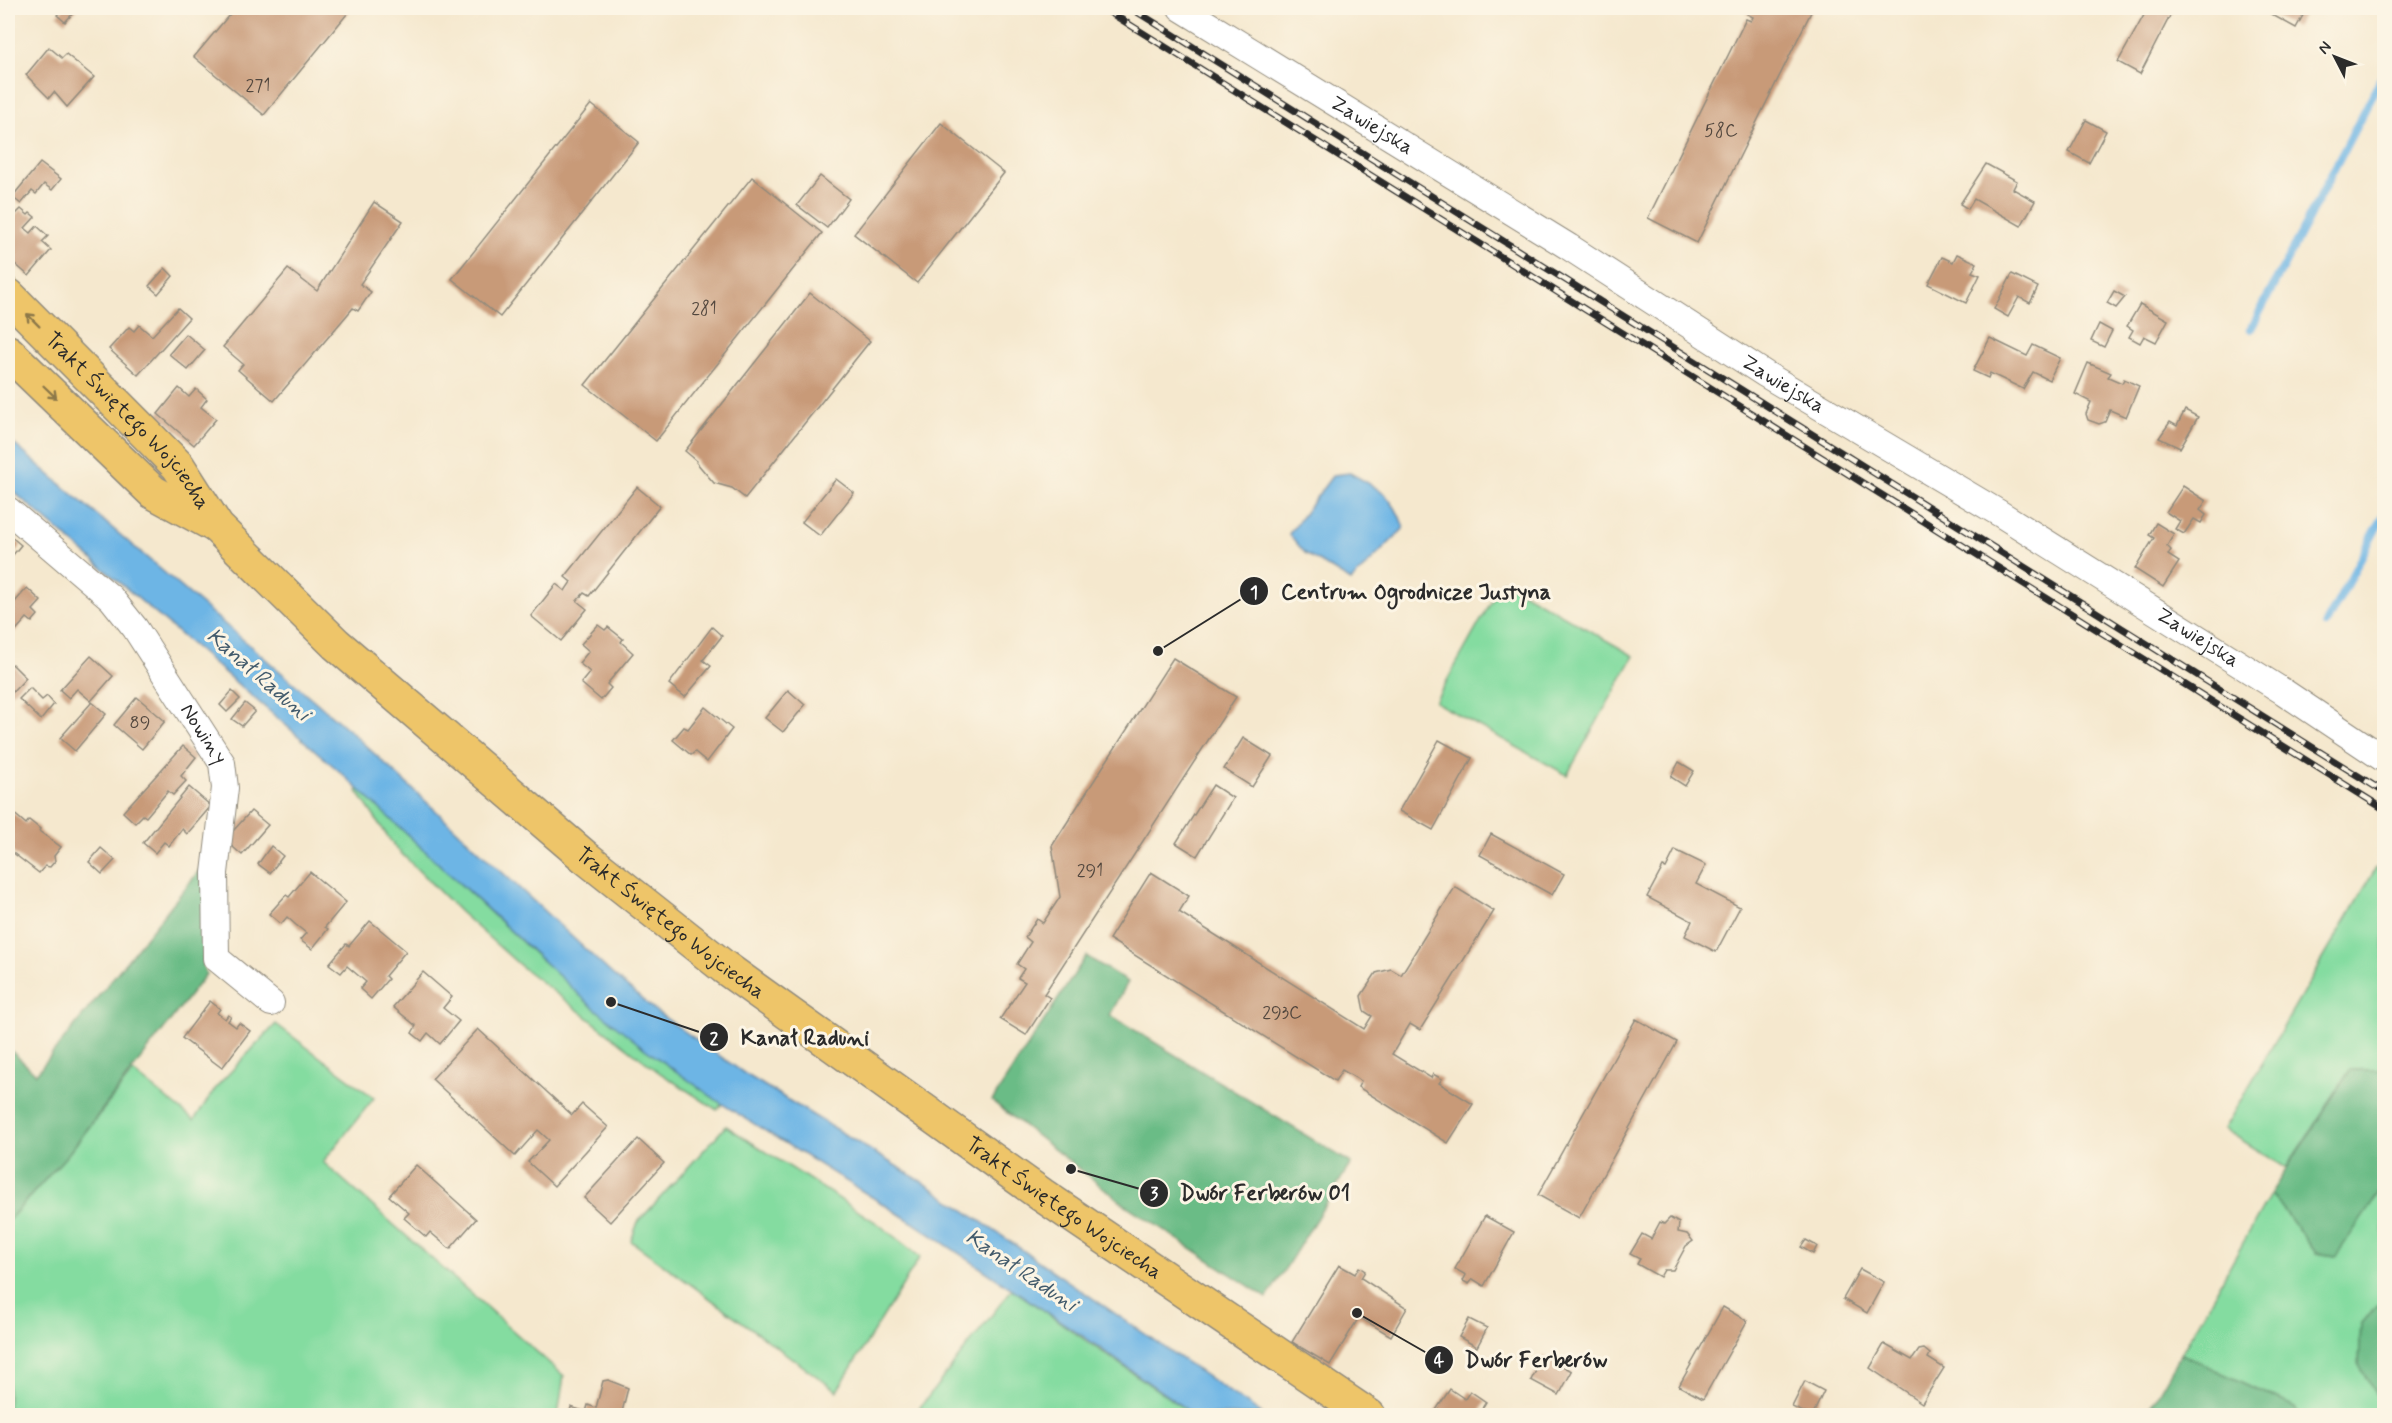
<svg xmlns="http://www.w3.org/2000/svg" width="2392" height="1423" viewBox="0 0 2392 1423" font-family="Mynerve,sans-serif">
<rect width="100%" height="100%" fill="#fcf5e5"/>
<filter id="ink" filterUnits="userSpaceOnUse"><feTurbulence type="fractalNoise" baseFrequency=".0167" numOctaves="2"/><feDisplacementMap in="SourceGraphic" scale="12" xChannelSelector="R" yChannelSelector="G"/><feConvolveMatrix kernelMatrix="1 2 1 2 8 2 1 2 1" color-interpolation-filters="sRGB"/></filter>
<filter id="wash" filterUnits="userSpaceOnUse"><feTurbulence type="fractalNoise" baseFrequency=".008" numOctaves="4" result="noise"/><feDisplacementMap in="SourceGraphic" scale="24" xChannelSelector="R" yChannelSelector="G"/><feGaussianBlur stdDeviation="1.35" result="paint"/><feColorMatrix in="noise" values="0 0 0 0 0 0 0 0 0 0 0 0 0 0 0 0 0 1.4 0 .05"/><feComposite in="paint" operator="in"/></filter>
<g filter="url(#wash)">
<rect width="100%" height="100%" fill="#f5e8ce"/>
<g fill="#84dca0" stroke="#588466" stroke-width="1.5">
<path d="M1503,581L1634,656L1567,775L1435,702Z"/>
<path d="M359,789L537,956L645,1049L722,1104L717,1110L660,1073L523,968L460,912L394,846L357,791Z"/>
<path d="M2376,868L2384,871V1070H2350L2286,1168L2224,1129Z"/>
<path d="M276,1024L374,1098L323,1162L564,1376L558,1415H8V1221L68,1154L133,1072L194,1120L218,1085Z"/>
<path d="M726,1126L877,1223L920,1257L837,1391L631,1241L638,1222Z"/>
<path d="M2384,1186V1298L2361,1323L2359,1365L2384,1409V1415H2299L2295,1407L2181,1354L2271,1193L2316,1253L2335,1256Z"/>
<path d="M1012,1289L1193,1415H914Z"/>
</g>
<g fill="#6bbc86" stroke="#4b7458" stroke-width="1.5">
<path d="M210,857L203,965L206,974L68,1154L8,1221V1048L36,1074Z"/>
<path d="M1086,956L1128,982L1110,1015L1351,1163L1267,1298L1127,1206L992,1101Z"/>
<path d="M2350,1070H2384V1186L2336,1256L2316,1253L2271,1193Z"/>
<path d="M2384,1298V1409L2359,1365L2361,1323Z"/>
<path d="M2181,1354L2295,1407L2299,1415H2146Z"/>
</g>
<g fill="#6db5e5" stroke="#4c7088" stroke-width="1.5">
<path d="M8,439L351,732L612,974L657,1012L747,1075L929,1186L1263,1415H1194L1087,1339L912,1222L722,1104L645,1049L588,1003L338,770L8,487Z"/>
<path d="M1350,473C1380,489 1393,495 1404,528L1351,581L1305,553L1289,534L1333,475Z"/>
</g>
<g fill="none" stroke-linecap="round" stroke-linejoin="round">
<g stroke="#6db5e5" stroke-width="8">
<path d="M2251,329L2384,73"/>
<path d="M2326,624L2384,514"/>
</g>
</g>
<g id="blocks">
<g fill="#c89a78">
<path d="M64,8H78L65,22L57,15Z"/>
<path d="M235,8H352L264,115L194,57Z"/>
<path d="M1750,8H1813L1697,243L1648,218L1746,19L1751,21L1753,17L1747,14Z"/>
<path d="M2148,8H2179L2171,14L2140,74L2118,62Z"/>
<path d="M2270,8H2307L2296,28L2267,12Z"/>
<path d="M49,47L62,58L66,54L94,77L67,107L54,92L49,98L26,75Z"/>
<path d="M591,104L639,142L500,317L452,279Z"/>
<path d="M2086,120L2106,131L2089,163L2069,152Z"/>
<path d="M941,123L1004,173L917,283L854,234Z"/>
<path d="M40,163L61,179L52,190L44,184L36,194L32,191L21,204L12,197Z"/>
<path d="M1986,164L2017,181L2013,189L2035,201L2021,226L1974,199L1968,209L1960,204Z"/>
<path d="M820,176L849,199L827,228L797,205Z"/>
<path d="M752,177L822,233L656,441L585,385Z"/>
<path d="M374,202L403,221L360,284L371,292L358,311L353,308L274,401L238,370L243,364L223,347L288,269L317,291Z"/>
<path d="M21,209L28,215L30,213L35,217L25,228L31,233L37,226L48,236L42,242L51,250L29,276L15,264L8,269V213L13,217Z"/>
<path d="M1957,254L1977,263L1972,272L1980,275L1966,303L1928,284L1942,257L1953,262Z"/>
<path d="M165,268L173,276L158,294L149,286Z"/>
<path d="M2012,274L2038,287L2030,303L2019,297L2008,317L1994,309Z"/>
<path d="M2114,291L2125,297L2116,308L2107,303Z"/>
<path d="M810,293L870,341L745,498L732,488L714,483L696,462L697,461L685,451Z"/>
<path d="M2140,304L2168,320L2156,342L2144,336L2140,343L2129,337L2133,330L2127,326Z"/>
<path d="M178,308L189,318L138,375L109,349L129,327L134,331L139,325L152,336Z"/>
<path d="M2099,324L2112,331L2104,347L2091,341Z"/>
<path d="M186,334L205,350L188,370L169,354Z"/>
<path d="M1990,338L2027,356L2033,345L2060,358L2049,380L2033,372L2023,389L1990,373L1988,378L1973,371Z"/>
<path d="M2088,363L2111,373L2108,377L2122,383L2124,379L2139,386L2126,417L2110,410L2105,422L2099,424L2088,420L2086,414L2091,402L2075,394Z"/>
<path d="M179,388L189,397L196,389L207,399L201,407L216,419L194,445L158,414Z"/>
<path d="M2185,410L2198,417L2180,448L2159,438L2170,422L2177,426Z"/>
<path d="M836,479L854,493L820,536L802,522Z"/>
<path d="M2183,486L2206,501L2200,510L2206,515L2201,523L2194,519L2184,534L2175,529L2180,521L2166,512Z"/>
<path d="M637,487L660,506L589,596L584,593L577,601L587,609L561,641L531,616L556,584L565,591L571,582L565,577Z"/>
<path d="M2156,523L2174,534L2167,546L2171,550L2168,555L2179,562L2163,587L2135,569L2154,538L2149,535Z"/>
<path d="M8,534L21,545L8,561Z"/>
<path d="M27,588L41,601L33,610L38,615L32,622L27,618L8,639V610Z"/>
<path d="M598,625L605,630L608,627L623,639L621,642L633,653L607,684L611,688L601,700L581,683L590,672L579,663L589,651L581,644Z"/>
<path d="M712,627L722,636L703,660L711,666L685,697L669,684Z"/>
<path d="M91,656L113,676L91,701L77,689L69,698L60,690Z"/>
<path d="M1173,658L1236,697L1044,994L1050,998L1026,1035L1000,1019L1025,982L1018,978L1024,969L1017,964L1031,942L1025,937L1037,919L1043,923L1060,897L1052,846Z"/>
<path d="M12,664L26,678L8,697V668Z"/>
<path d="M30,688L42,700L47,696L54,704L41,720L19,699Z"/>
<path d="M788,690L805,705L783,732L765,718Z"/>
<path d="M232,691L240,699L227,712L220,705Z"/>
<path d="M137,697L165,721L142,749L114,725Z"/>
<path d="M92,702L106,714L75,751L60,738Z"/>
<path d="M245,703L255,711L242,726L232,719Z"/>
<path d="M705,707L732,729L707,762L695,752L691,755L673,740L684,727L688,729Z"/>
<path d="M1243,738L1272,756L1252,787L1224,769Z"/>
<path d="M1439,740L1472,758L1433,830L1399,811Z"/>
<path d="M183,746L196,757L181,776L186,781L173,795L168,791L146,817L143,815L135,823L123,812Z"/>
<path d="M1679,762L1694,771L1685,786L1671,777Z"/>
<path d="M1213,785L1233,798L1197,856L1176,843Z"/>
<path d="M189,787L211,806L187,834L182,829L169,846L164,842L155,853L143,843Z"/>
<path d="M11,811L26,824L29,820L40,829L39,831L61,847L54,856L55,861L50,867L45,866L39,873L8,849V815Z"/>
<path d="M251,811L268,825L242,855L225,840Z"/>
<path d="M1491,834L1564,874L1552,895L1480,855Z"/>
<path d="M271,846L283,856L270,873L258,864Z"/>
<path d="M101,848L115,860L102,874L89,862Z"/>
<path d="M1675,850L1706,865L1696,884L1740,907L1716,952L1685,936L1692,921L1647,897L1663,867L1666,868Z"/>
<path d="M310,872L346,902L325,927L328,929L312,949L300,940L306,933L296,925L287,917L281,924L269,914L286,895L289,897Z"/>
<path d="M1151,872L1189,896L1179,912L1364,1029L1372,1016L1364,1011L1361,996L1376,973L1391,969L1401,975L1455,887L1494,911L1420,1030L1410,1024L1392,1054L1431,1078L1433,1074L1442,1079L1439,1083L1473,1104L1448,1143L1358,1087L1361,1081L1342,1070L1335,1081L1109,939Z"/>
<path d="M370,921L406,951L385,976L388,979L371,999L360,989L366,982L347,966L341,973L329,964L346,944L349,946Z"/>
<path d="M423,972L452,997L443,1008L459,1021L440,1044L428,1033L422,1041L412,1033L416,1026L393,1007Z"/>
<path d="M210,1001L220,1009L217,1013L225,1019L228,1015L231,1017L228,1021L236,1027L239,1023L250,1031L222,1068L182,1038Z"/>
<path d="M1636,1019L1677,1042L1579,1218L1538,1195Z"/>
<path d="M478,1029L572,1115L582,1104L608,1127L554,1186L528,1162L549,1140L538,1130L515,1156L432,1079Z"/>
<path d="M638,1139L664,1163L610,1222L584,1198Z"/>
<path d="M416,1165L476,1219L450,1249L430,1232L426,1237L404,1218L409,1213L389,1196Z"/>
<path d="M1485,1216L1514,1232L1484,1286L1473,1279L1469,1284L1463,1281L1466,1275L1455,1269Z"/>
<path d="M1670,1218L1679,1223L1678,1232L1687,1234L1693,1241L1686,1246L1673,1270H1664L1660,1277L1637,1264L1640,1259L1630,1254L1642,1234L1651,1239L1660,1222L1664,1224Z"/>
<path d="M1806,1240L1817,1246L1813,1254L1801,1247Z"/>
<path d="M1339,1265L1355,1274L1359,1267L1365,1271L1361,1278L1407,1308L1391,1336L1359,1317L1330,1365L1292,1342Z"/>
<path d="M1860,1269L1884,1282L1867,1313L1843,1299Z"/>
<path d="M1723,1307L1747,1321L1703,1399L1679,1386Z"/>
<path d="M1469,1319L1487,1328L1477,1347L1459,1337Z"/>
<path d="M1884,1344L1912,1360L1919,1350L1924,1349L1930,1354L1928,1358L1944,1368L1922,1403L1870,1368Z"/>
<path d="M1544,1356L1572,1371L1559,1395L1531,1380Z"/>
<path d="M608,1380L628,1388L621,1416H569L571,1407L586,1412L588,1405L596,1408L603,1381Z"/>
<path d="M1805,1381L1824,1391L1812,1416L1792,1407Z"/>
<path d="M1450,1389L1465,1399L1470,1391L1486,1402L1481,1410L1490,1416H1432Z"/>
</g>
</g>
</g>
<g filter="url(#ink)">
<use href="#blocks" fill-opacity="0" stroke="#908a7c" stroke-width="1.5"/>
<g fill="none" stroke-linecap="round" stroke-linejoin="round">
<defs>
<g id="minor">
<path id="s1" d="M1181,8L1569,247L1765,374L1999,513L2284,692L2384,759"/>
<path id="s2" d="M8,510L111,598L135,628L222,763L225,788L215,873L216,958L271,1003"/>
</g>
<g id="major">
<path id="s3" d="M8,295L178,466L217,527L336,644L585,857L724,967L1042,1195L1369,1416"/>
<path d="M8,352L153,492L214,525"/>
</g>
</defs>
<use href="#minor" stroke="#908a7c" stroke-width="28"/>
<use href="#major" stroke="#908a7c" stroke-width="36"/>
<use href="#minor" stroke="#fff" stroke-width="26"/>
<use href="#major" stroke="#eec569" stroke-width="33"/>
<defs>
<g id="rail">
<path d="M1103,8L2384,809"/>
<path d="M1131,8L2384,792"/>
</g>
</defs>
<use href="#rail" stroke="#2b2b2b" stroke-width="7"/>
<use href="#rail" stroke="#fcf5e5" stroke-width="4.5" stroke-dasharray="14" stroke-linecap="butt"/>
</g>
<defs><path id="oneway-shaft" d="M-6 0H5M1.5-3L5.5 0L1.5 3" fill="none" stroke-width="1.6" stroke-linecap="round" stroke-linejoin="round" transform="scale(1.5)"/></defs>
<g stroke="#8c784a">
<use href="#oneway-shaft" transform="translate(33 320) rotate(-135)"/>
<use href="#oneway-shaft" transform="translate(50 392) rotate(44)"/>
</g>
</g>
<g text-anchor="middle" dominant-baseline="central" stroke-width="6" stroke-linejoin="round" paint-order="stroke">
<g font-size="18" fill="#52473e">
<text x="258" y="86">271</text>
<text x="1721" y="131">58C</text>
<text x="704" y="309">281</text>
<text x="140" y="723">89</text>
<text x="1090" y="871">291</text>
<text x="1282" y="1013">293C</text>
</g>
<g font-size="21" fill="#2b2b2b" stroke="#fcf5e5">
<text stroke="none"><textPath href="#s1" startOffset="224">Zawiejska</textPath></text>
<text stroke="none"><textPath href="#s1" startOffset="710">Zawiejska</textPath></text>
<text stroke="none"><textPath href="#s3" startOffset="174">Trakt Świętego Wojciecha</textPath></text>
<text stroke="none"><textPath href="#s1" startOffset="1196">Zawiejska</textPath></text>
<text stroke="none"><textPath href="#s2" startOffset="300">Nowiny</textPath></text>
<text stroke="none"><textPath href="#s3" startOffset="916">Trakt Świętego Wojciecha</textPath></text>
<text stroke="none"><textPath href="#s3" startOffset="1402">Trakt Świętego Wojciecha</textPath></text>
</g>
<g font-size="22" font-style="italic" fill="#425b6c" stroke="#fcf5e5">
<text transform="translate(258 675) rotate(41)">Kanał Raduni</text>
<text transform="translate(1021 1271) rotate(34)">Kanał Raduni</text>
</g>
</g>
<path fill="none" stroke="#2b2b2b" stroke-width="2" d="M1158 651L1254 591M611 1002L714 1037M1071 1169L1154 1193M1357 1313L1439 1360"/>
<g fill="#2b2b2b" stroke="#fcf5e5" stroke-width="2">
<circle cx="1158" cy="651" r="6"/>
<circle cx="611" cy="1002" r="6"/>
<circle cx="1071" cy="1169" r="6"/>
<circle cx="1357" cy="1313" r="6"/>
<circle cx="1254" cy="591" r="15"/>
<circle cx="714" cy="1037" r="15"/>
<circle cx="1154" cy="1193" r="15"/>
<circle cx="1439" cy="1360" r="15"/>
</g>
<g font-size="18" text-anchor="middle" font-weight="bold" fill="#fff">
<text x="1254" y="598">1</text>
<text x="714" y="1044">2</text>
<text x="1154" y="1199">3</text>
<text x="1439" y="1366">4</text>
</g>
<g font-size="22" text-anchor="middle" font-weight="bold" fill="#2b2b2b" stroke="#fcf5e5" stroke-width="6" stroke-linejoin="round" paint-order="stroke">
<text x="1416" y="599">Centrum Ogrodnicze Justyna</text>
<text x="805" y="1045">Kanał Raduni</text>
<text x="1265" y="1200">Dwór Ferberów 01</text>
<text x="1536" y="1367">Dwór Ferberów</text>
</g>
<rect width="2392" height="1423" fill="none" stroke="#fcf5e5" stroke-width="30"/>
<g transform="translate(2335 57) rotate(312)" stroke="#fcf5e5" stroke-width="4.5" paint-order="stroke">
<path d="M0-4.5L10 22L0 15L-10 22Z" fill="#2b2b2b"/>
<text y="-9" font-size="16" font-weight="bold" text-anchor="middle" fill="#2b2b2b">N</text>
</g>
</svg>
